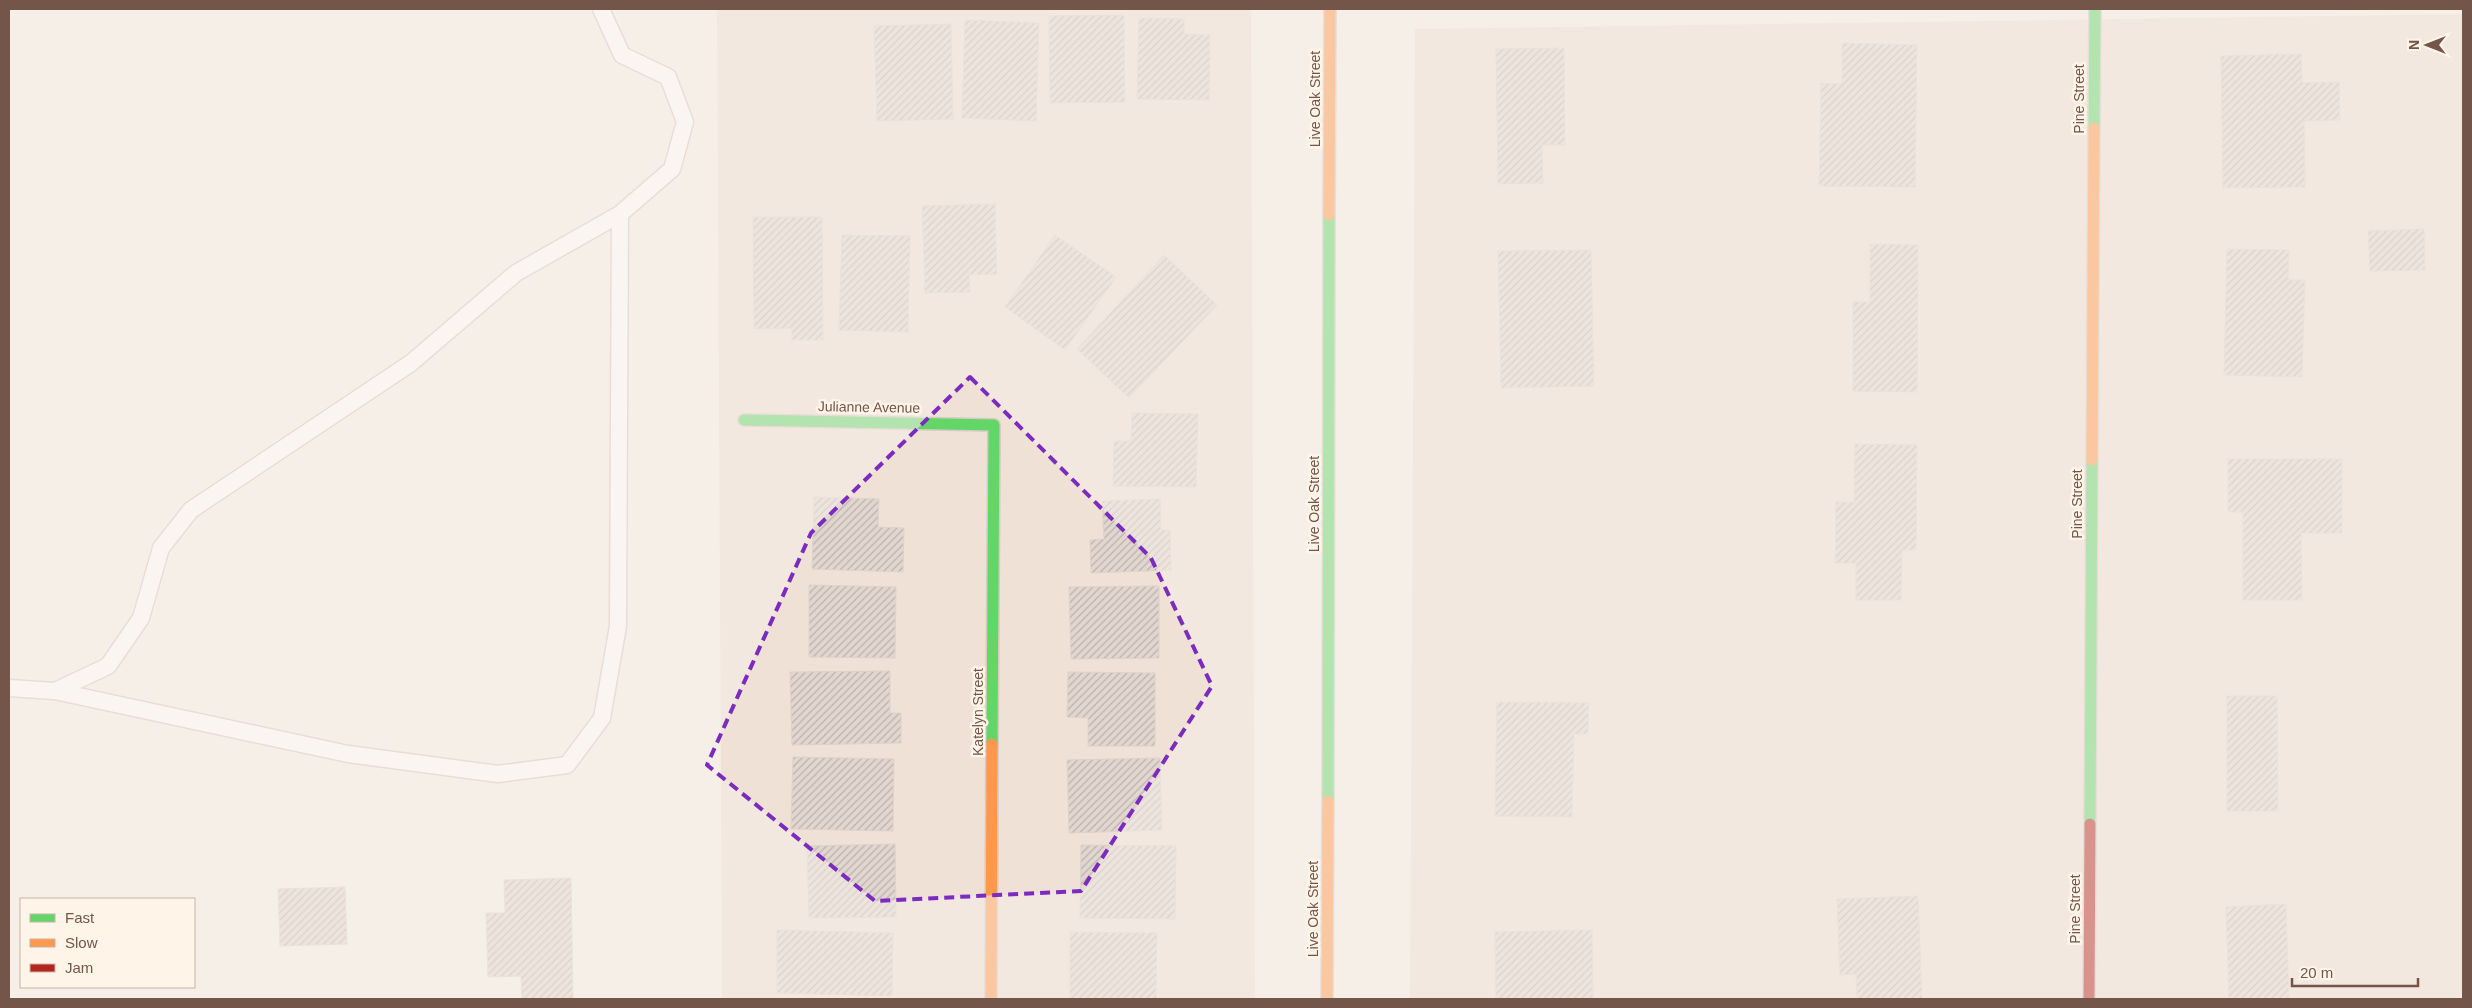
<svg xmlns="http://www.w3.org/2000/svg" width="2472" height="1008" viewBox="0 0 2472 1008" font-family="Arial,sans-serif">
<defs>
<pattern id="building-hatch" width="6" height="6" patternUnits="userSpaceOnUse" patternTransform="scale(1.25)"><rect width="6" height="6" fill="#e2d7d0"/><path d="M-1 1l2-2M0 6l6-6M5 7l2-2" fill="none" stroke="#bcb1ab"/></pattern>
</defs>
<rect width="100%" height="100%" fill="#f6efe8"/>
<g fill="#efe1d5">
<path d="M717,9H1251L1255,999H722Z"/>
<path d="M2463,14V999H1410L1415,29Z"/>
</g>
<g fill="url(#building-hatch)" stroke="#dfd2cb">
<path d="M1124,15L1125,102L1050,103L1049,16Z"/>
<path d="M1139,18L1184,19V34L1210,35L1209,100L1137,99Z"/>
<path d="M965,20L1039,23L1036,121L962,118Z"/>
<path d="M951,24L953,119L877,121L874,26Z"/>
<path d="M1842,43L1917,45L1915,187L1819,186L1821,83L1842,84Z"/>
<path d="M1564,48L1565,145H1542L1543,183L1498,184L1496,49Z"/>
<path d="M2301,54L2302,83L2339,82L2340,120L2304,121L2305,187L2223,188L2221,56Z"/>
<path d="M995,204L997,274L969,275L970,292L925,293L922,206Z"/>
<path d="M753,217H822L823,340H792V328L754,329Z"/>
<path d="M2424,229L2425,270L2370,271L2368,231Z"/>
<path d="M842,235L910,236L908,332L839,330Z"/>
<path d="M1055,235L1116,277L1065,350L1005,307Z"/>
<path d="M1870,244L1918,245L1917,392L1853,391V302H1870Z"/>
<path d="M2227,249L2289,250L2288,280H2305L2302,377L2224,375Z"/>
<path d="M1591,250L1594,386L1501,388L1498,251Z"/>
<path d="M1164,255L1217,305L1129,398L1077,349Z"/>
<path d="M1132,413L1198,414L1196,487L1113,486L1114,441H1131Z"/>
<path d="M1855,444L1917,445L1916,550H1902L1901,600H1856V563H1835L1836,502H1854Z"/>
<path d="M2228,459H2342V533H2301L2302,600H2243V512H2228Z"/>
<path d="M814,497L879,499L878,527L904,528L903,572L812,569Z"/>
<path d="M1160,499L1161,530H1170L1171,570L1091,573L1090,540L1104,539L1102,501Z"/>
<path d="M809,585L896,587L895,658L809,657Z"/>
<path d="M1159,586V658L1071,659L1069,587Z"/>
<path d="M890,671V713H901V743L792,745L790,672Z"/>
<path d="M1068,672L1155,673V746H1088V718L1067,717Z"/>
<path d="M2227,696H2277L2278,811H2227Z"/>
<path d="M1497,702L1589,703L1588,734H1574L1572,817L1495,816Z"/>
<path d="M793,757L894,759L893,831L791,829Z"/>
<path d="M1160,758L1162,830L1069,833L1067,760Z"/>
<path d="M895,844L896,917L809,918L807,846Z"/>
<path d="M1081,845L1176,846L1175,919L1080,918Z"/>
<path d="M571,878L573,999H522L521,976L488,977L486,913H505L504,880Z"/>
<path d="M345,887L347,944L280,946L278,889Z"/>
<path d="M1918,896L1922,999H1857L1856,974L1840,975L1837,899Z"/>
<path d="M2286,904L2289,999H2229L2226,907Z"/>
<path d="M777,930L893,933L892,996L777,993Z"/>
<path d="M1592,930L1593,999H1496L1495,932Z"/>
<path d="M1070,932L1157,933L1156,999H1070Z"/>
</g>
<g fill="none" stroke-linecap="round" stroke-linejoin="round">
<defs>
<g id="lane">
<path d="M601,9L622,55L668,77L685,122L672,169L620,214L516,273L411,363L191,510L161,548L141,618L108,666L55,691L348,754L498,774L567,765L602,718L618,626L620,214"/>
<path d="M9,688L55,691"/>
</g>
<g id="fast">
<path d="M2094,128L2095,9"/>
<path d="M744,420L994,425L992,744"/>
<path d="M1328,801L1329,215"/>
<path d="M2090,824L2092,460"/>
</g>
<g id="slow">
<path d="M1329,215L1330,9"/>
<path d="M2092,460L2094,128"/>
<path d="M991,999L992,744"/>
<path d="M1327,999L1328,801"/>
</g>
<path id="jam" d="M2089,999L2090,824"/>
</defs>
<use href="#lane" stroke="#d4cbc5" stroke-width="19"/>
<use href="#fast" stroke="#d5cbc4" stroke-width="14"/>
<use href="#slow" stroke="#d5cbc4" stroke-width="14"/>
<use href="#jam" stroke="#d5cbc4" stroke-width="14"/>
<use href="#lane" stroke="#fefdfc" stroke-width="16"/>
<use href="#fast" stroke="#63d668" stroke-width="11"/>
<use href="#slow" stroke="#ff974d" stroke-width="11"/>
<use href="#jam" stroke="#b3261e" stroke-width="11"/>
</g>
<path d="M0 0H2472V1008H0ZM970,377L1151,558L1212,686L1081,891L875,901L707,765L811,533Z" fill="#f6efe8" fill-opacity=".55" fill-rule="evenodd"/>
<path fill="none" stroke="#7b2cbf" stroke-width="4" stroke-dasharray="10 6" stroke-linejoin="round" d="M970,377L1151,558L1212,686L1081,891L875,901L707,765L811,533Z"/>
<g text-anchor="middle" dominant-baseline="central" stroke-width="5" stroke-linejoin="round" paint-order="stroke">
<g font-size="14" fill="#735549" stroke="#fff4e8">
<text transform="translate(1315 99) rotate(-90)">Live Oak Street</text>
<text transform="translate(2079 99) rotate(-90)">Pine Street</text>
<text transform="translate(869 407) rotate(1)">Julianne Avenue</text>
<text transform="translate(1314 504) rotate(-90)">Live Oak Street</text>
<text transform="translate(2077 504) rotate(-90)">Pine Street</text>
<text transform="translate(978 712) rotate(-90)">Katelyn Street</text>
<text transform="translate(1313 909) rotate(-90)">Live Oak Street</text>
<text transform="translate(2075 909) rotate(-90)">Pine Street</text>
</g>
</g>
<rect width="2472" height="1008" fill="none" stroke="#735549" stroke-width="20"/>
<rect x="20" y="898" width="175" height="90" fill="#fff4e8" stroke="#c7b4a8"/>
<rect x="30" y="914" width="25" height="8" fill="#63d668" stroke="#c7b4a8"/>
<text x="65" y="923" font-size="15" fill="#735549">Fast</text>
<rect x="30" y="939" width="25" height="8" fill="#ff974d" stroke="#c7b4a8"/>
<text x="65" y="948" font-size="15" fill="#735549">Slow</text>
<rect x="30" y="964" width="25" height="8" fill="#b3261e" stroke="#c7b4a8"/>
<text x="65" y="973" font-size="15" fill="#735549">Jam</text>
<g transform="translate(2427 45) rotate(270)" stroke="#fff4e8" stroke-width="4" paint-order="stroke">
<path d="M0-4L9 19L0 12L-9 19Z" fill="#735549"/>
<text y="-8" font-size="14" font-weight="bold" text-anchor="middle" fill="#735549">N</text>
</g>
<path d="M2292 978v8h126v-8" fill="none" stroke="#735549" stroke-width="2.5"/>
<text x="2300" y="978" font-size="15" fill="#735549" stroke="#fff4e8" stroke-width="4" paint-order="stroke">20 m</text>
</svg>
